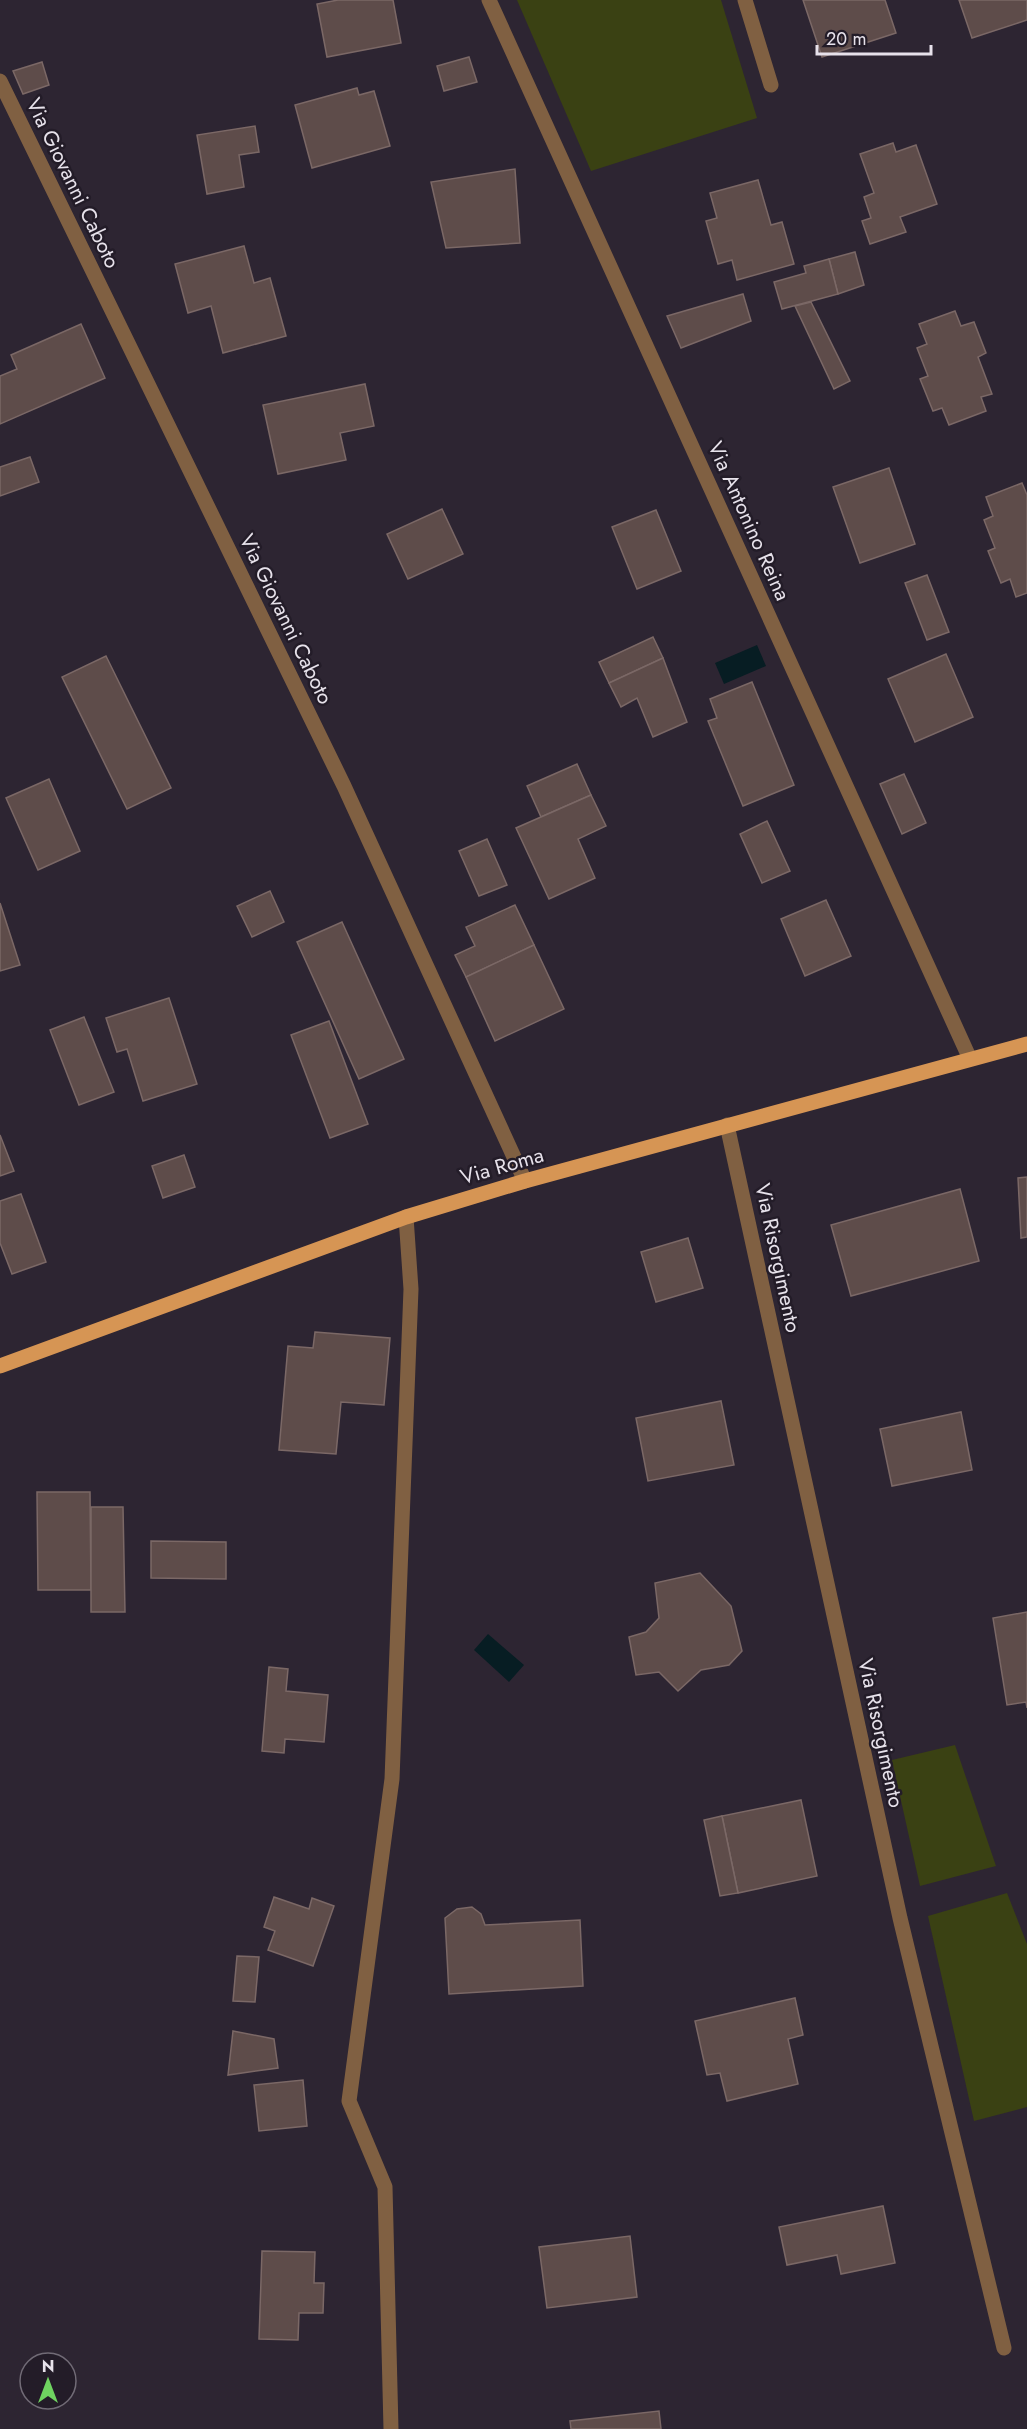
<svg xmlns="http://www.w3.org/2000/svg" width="1027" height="2429" viewBox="0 0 1027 2429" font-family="Jost,sans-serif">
<rect width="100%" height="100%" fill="#2d2532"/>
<g fill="#3a4113">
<path d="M517,0H721L757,118L591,171Z"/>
<path d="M955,1745L996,1866L920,1886L892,1760Z"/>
<path d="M1007,1893L1027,1944V2107L974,2121L928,1916Z"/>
</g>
<g fill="#071d23">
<path d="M757,645L766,666L724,684L715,663Z"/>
<path d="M488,1634L524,1665L509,1682L474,1650Z"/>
</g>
<g fill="#5e4c4a" stroke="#7b6866" stroke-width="1.5">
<path d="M338,0H393L401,43L327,57L317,4Z"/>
<path d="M803,0H885L896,33L822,57Z"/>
<path d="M959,0H1027V20L972,38Z"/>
<path d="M469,57L477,82L444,91L437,66Z"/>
<path d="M42,62L49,85L23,94L13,71Z"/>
<path d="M357,88L359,95L374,91L390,146L312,168L295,105Z"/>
<path d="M255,126L259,152L239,155L244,187L207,194L197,135Z"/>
<path d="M893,143L896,152L916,145L937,204L900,217L906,232L870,244L862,221L871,218L864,197L874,193L860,154Z"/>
<path d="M515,169L520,243L446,248L431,182Z"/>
<path d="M758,180L771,225L782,222L794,264L737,280L732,260L718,264L706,221L717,218L710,193Z"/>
<path d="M244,246L254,283L270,278L286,336L223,353L211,306L188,313L175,264Z"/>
<path d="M855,252L864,285L838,294L829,259Z"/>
<path d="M829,259L838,294L782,309L774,282L806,273L804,266Z"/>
<path d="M743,294L751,321L681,348L667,316Z"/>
<path d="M811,302L850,381L834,389L795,306Z"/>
<path d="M955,311L961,326L974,322L986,353L978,357L992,394L981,397L986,411L949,425L942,408L933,411L920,379L928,376L917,348L927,344L919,324Z"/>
<path d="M81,324L105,378L0,424V376L17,369L11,355Z"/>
<path d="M365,384L374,426L340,433L346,460L278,474L263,405Z"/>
<path d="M30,457L39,482L0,496V467Z"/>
<path d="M889,468L915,544L860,563L833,487Z"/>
<path d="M1022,483L1027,495V593L1016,597L1010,579L1001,583L988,551L995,548L984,520L993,516L986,497Z"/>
<path d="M442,509L463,554L408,579L387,534Z"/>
<path d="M656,510L681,571L637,589L612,527Z"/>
<path d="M927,575L949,632L927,640L905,583Z"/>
<path d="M653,637L663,658L609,683L599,662Z"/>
<path d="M946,654L973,717L915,742L888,679Z"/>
<path d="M106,656L171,788L127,809L62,677Z"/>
<path d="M663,658L687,722L653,737L637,698L621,707L609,683Z"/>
<path d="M752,682L794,785L743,806L708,721L717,718L710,699Z"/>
<path d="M577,764L591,795L541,817L527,786Z"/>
<path d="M904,774L926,823L902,834L880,784Z"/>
<path d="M49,779L80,851L38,870L6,798Z"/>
<path d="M591,795L606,826L578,839L595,878L549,899L516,828Z"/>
<path d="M767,821L790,871L762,883L740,834Z"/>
<path d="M487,839L507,885L479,896L459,851Z"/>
<path d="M270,891L284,922L252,937L237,906Z"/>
<path d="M826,900L851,956L805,976L781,919Z"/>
<path d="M0,903L20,965L0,971Z"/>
<path d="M515,905L534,945L466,977L455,955L475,946L466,927Z"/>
<path d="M342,922L404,1059L359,1079L297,942Z"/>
<path d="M534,945L564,1009L495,1041L466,977Z"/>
<path d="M169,998L197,1084L143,1101L127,1049L117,1052L106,1018Z"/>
<path d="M84,1017L114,1092L79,1105L50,1030Z"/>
<path d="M329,1021L368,1124L330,1138L291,1035Z"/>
<path d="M0,1135L14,1171L0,1176Z"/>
<path d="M184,1155L195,1187L163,1198L152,1166Z"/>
<path d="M1027,1177V1237L1021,1238L1018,1178Z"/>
<path d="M960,1189L979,1261L851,1296L831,1225Z"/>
<path d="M21,1194L46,1262L12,1274L0,1243V1201Z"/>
<path d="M688,1238L703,1288L656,1302L641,1252Z"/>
<path d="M315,1332L390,1338L384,1405L341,1402L336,1454L279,1450L288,1346L313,1348Z"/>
<path d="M721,1401L734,1465L648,1481L636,1418Z"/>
<path d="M961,1412L972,1470L892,1486L880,1429Z"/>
<path d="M37,1492H90L91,1590H38Z"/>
<path d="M91,1507H123L125,1612H91Z"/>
<path d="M151,1541L226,1542V1579L151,1578Z"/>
<path d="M700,1573L731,1606L742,1651L729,1665L701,1670L678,1691L659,1672L636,1675L629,1637L646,1632L659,1618L655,1583Z"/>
<path d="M1027,1612V1708L1026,1702L1007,1705L993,1618Z"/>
<path d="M269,1667L288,1669L286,1691L328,1695L324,1742L285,1739L284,1753L262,1751Z"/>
<path d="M801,1800L817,1876L738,1893L722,1816Z"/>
<path d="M722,1816L738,1893L720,1896L704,1820Z"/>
<path d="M274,1897L309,1909L312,1898L334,1906L313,1966L268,1950L275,1931L264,1927Z"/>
<path d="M472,1907L481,1914L485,1925L580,1920L583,1986L449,1994L445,1918L457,1909Z"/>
<path d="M237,1956L259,1957L255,2002L233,2001Z"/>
<path d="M795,1998L803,2035L788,2039L798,2084L727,2101L720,2073L707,2075L695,2021Z"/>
<path d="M233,2031L274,2039L278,2068L228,2075Z"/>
<path d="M303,2080L307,2126L259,2131L254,2085Z"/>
<path d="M883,2206L895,2263L841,2274L837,2255L787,2265L779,2227Z"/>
<path d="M630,2236L637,2297L547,2308L539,2247Z"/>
<path d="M262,2251L315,2252L314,2283H324L323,2313H299L298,2340L259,2339Z"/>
<path d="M659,2411L661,2429H571L570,2421Z"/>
</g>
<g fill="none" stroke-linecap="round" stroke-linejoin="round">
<g stroke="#806042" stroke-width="15">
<path d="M489,0L970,1059"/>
<path d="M745,0L771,85"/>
<path d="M0,81L344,786L525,1181"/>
<path d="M727,1125L900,1918L1004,2348"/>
<path d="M391,2429L385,2187L349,2101L392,1779L411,1289L406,1217"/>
</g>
<path stroke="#d69554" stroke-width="15" d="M0,1366L406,1217L525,1181L1027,1044"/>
</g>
<g text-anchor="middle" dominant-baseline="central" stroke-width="5" stroke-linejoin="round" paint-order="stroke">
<g font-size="21" fill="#e7e2eb" stroke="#231c28">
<text transform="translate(73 183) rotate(64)">Via Giovanni Caboto</text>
<text transform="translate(749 521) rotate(66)">Via Antonino Reina</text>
<text transform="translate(286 619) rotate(64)">Via Giovanni Caboto</text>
<text transform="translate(502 1166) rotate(-16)">Via Roma</text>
<text transform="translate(778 1258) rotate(78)">Via Risorgimento</text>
<text transform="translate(881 1733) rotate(78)">Via Risorgimento</text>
</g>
</g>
<g transform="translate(48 2381)"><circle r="28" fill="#231c28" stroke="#716b76" stroke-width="1.5"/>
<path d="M0-4.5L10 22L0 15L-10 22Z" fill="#6fd360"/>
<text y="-9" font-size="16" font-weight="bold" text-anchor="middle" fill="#e7e2eb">N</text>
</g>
<path d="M817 45v9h114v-9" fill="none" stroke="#e7e2eb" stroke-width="3"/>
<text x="826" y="45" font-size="18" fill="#e7e2eb" stroke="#231c28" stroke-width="4.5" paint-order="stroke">20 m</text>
</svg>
